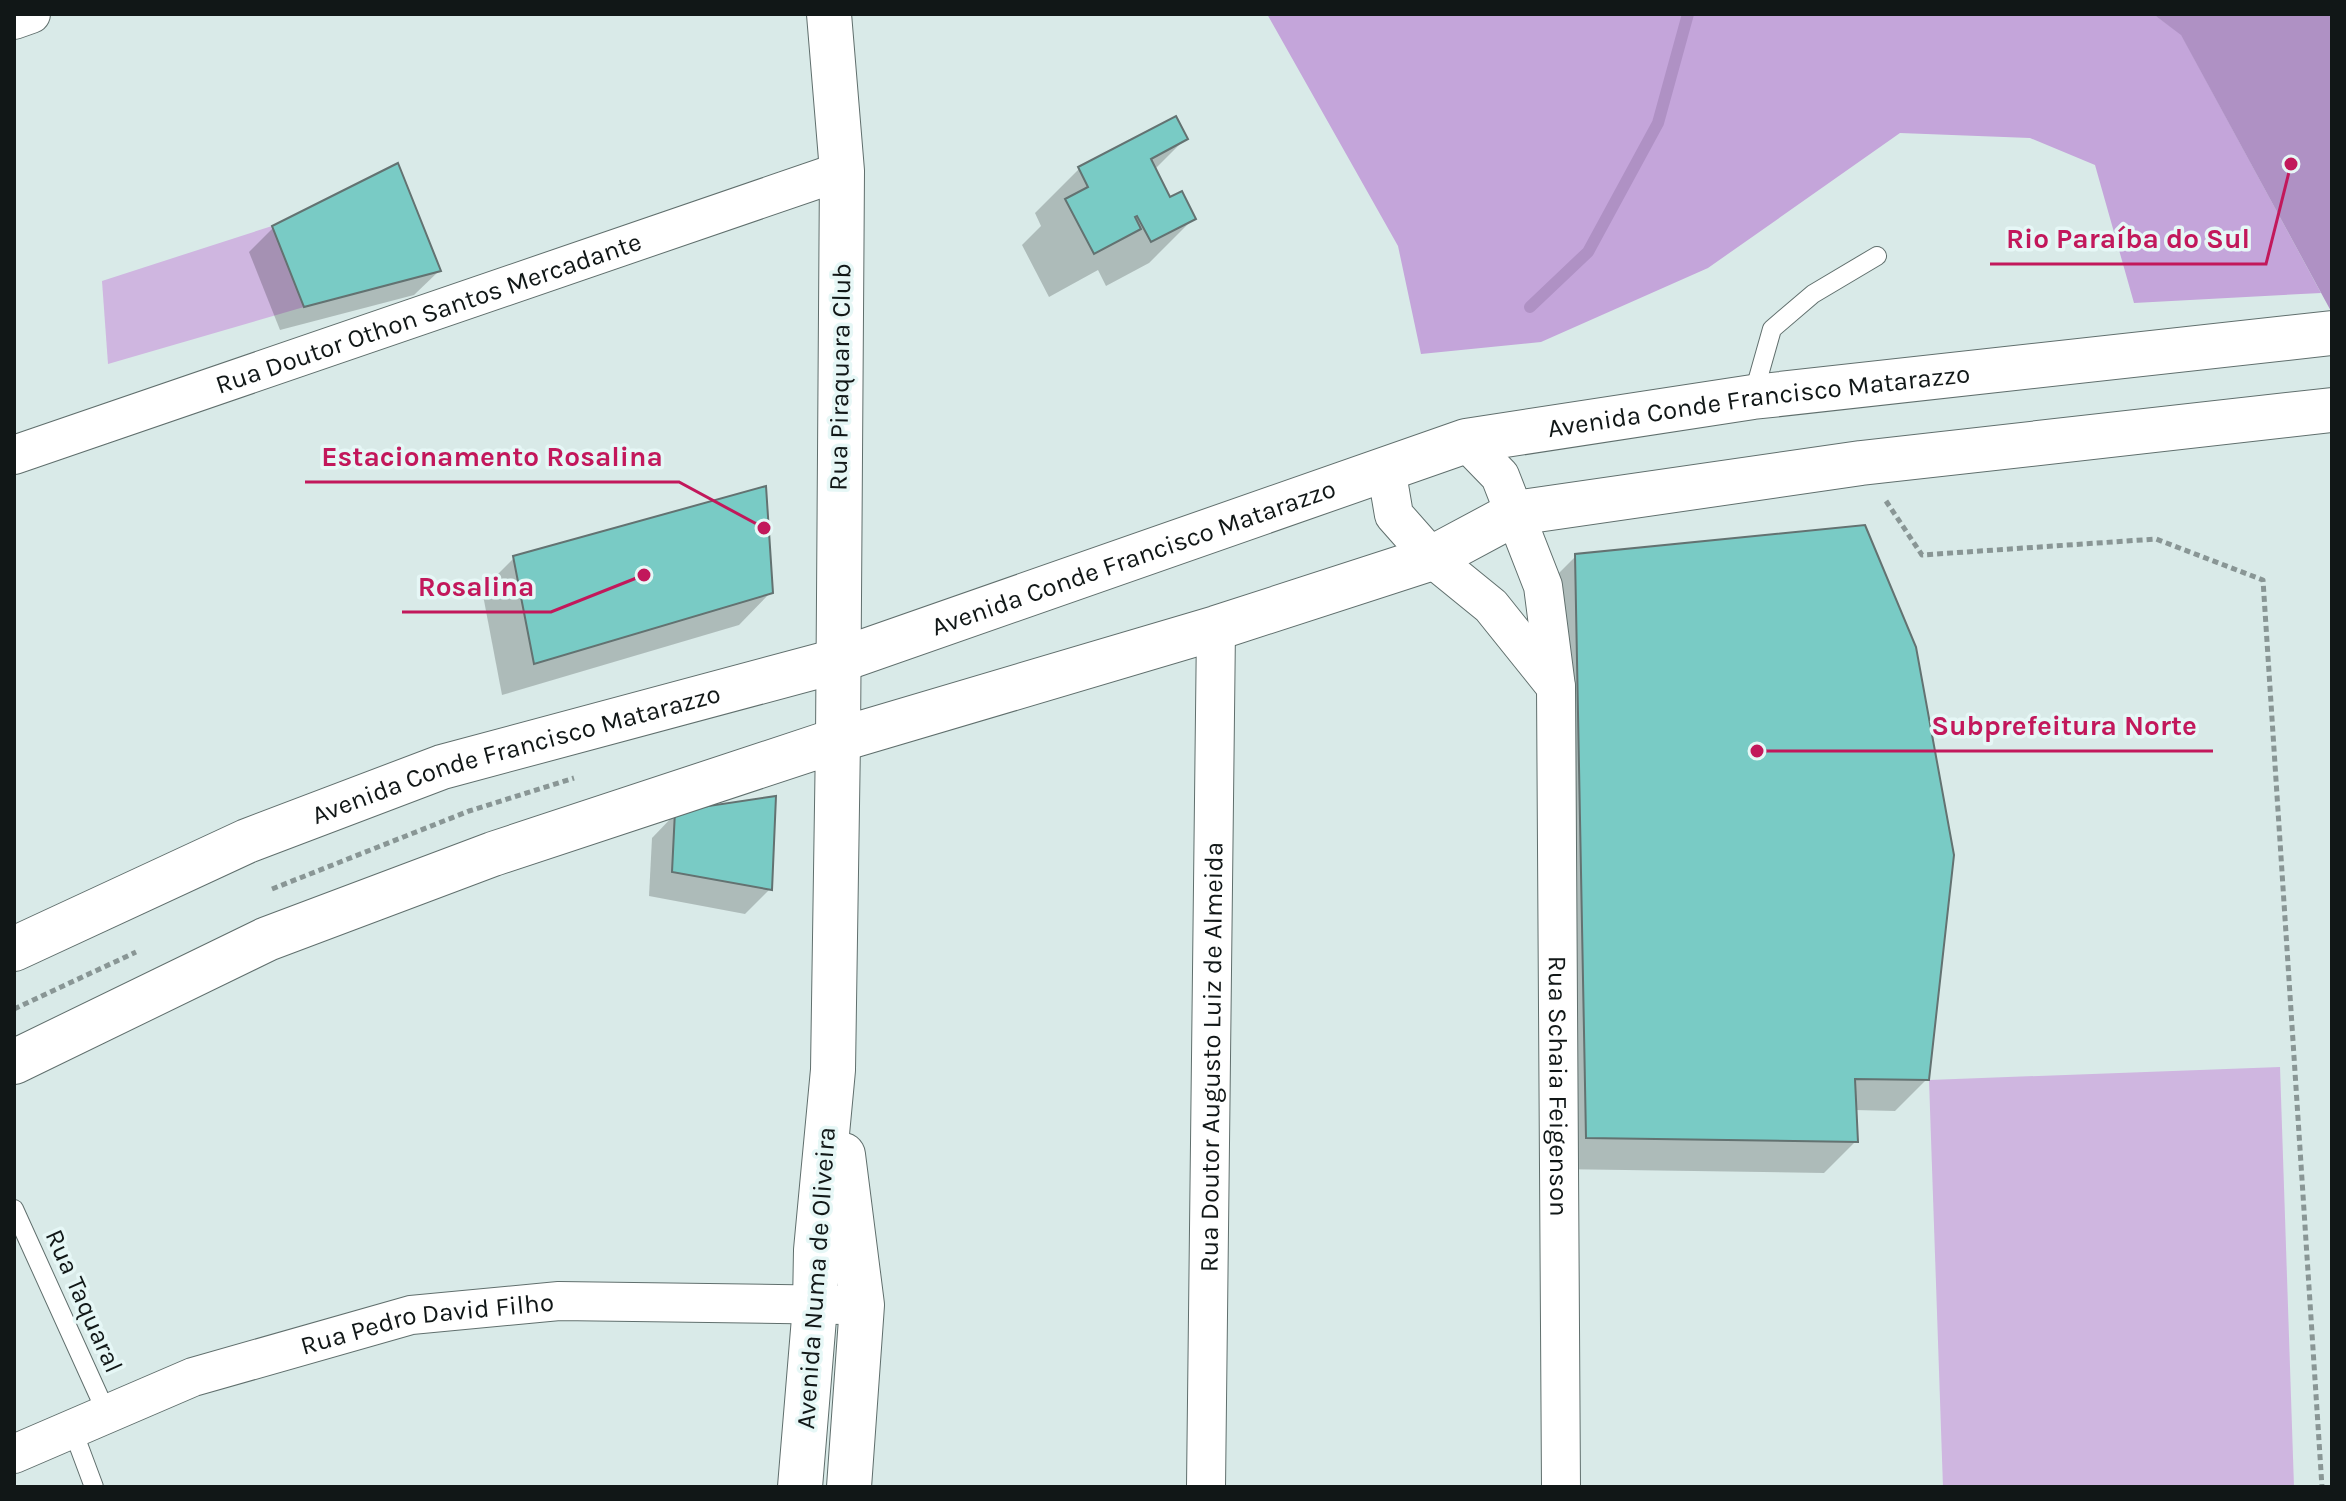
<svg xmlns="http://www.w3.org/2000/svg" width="2346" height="1501" viewBox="0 0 2346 1501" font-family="Karla,sans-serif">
<rect width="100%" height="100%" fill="#d9eae8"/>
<g fill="#cfb6e0">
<path d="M272,226L304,307L108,364L102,281Z"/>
<path d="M2280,1067L2294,1487H1943L1929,1080Z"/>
</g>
<path fill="#c4a5da" d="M1267,14H2153L2181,34L2321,293L2134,303L2095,165L2030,138L1900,133L1708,268L1541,342L1421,354L1398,246Z"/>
<path fill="#af91c4" d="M2153,14H2332V313L2181,35Z"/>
<g fill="#0003">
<path d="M1185,139L1154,170L1169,200L1194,218L1149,263L1106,286L1098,270L1049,297L1022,245L1041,226L1035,213L1079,169Z"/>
<path d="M273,228L439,271L414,295L280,330L249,252Z"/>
<path d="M1576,556L1927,1079L1895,1111L1855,1110L1856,1141L1824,1173L1555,1169L1544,588Z"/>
<path d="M514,558L771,592L739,625L502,695L482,590Z"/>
<path d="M676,813L770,889L745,914L649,896L652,838Z"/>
</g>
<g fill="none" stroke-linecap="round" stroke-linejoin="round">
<path stroke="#af91c4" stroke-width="12" d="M1530,307L1588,252L1658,123L1688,14"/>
</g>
<g fill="#79cbc5" stroke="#637271" stroke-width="2">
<path d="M1176,116L1188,139L1151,159L1170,197L1182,191L1196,219L1151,242L1137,216L1135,217L1141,229L1094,254L1065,199L1088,187L1078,167Z"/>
<path d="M398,163L441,271L304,307L272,226Z"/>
<path d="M766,486L773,593L534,664L513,556Z"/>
<path d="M1865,525L1916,647L1954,855L1929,1080L1855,1079L1858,1142L1586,1138L1575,554Z"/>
<path d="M776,796L772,890L672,872L675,811Z"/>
</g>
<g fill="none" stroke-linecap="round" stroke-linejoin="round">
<defs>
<g id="service">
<path d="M1753,396L1772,329L1813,294L1877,256"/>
<path d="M14,1209L107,1414"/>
<path d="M72,1428L94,1487"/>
</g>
<g id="minor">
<path d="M14,20L31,14"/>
<path id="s1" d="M1466,441L1500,476L1543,586L1556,687L1561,1487"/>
<path id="s2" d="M14,455L842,171"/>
<path d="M1386,468L1394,515L1432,558L1491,606L1556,687"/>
<path id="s3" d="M14,1454L193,1377L411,1315L559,1301L846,1305"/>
<path id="s4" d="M1206,1487L1216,628"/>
</g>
<g id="tertiary">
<path id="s5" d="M14,949L247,841L442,767L837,661"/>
<path d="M14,1062L267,939L493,854L838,740L833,1070L816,1250L815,1306L800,1487"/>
<path d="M843,1155L862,1305L849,1487"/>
</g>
<g id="secondary">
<path d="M829,14L842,171L838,740L1216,628L1432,558L1516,513L1861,463L2332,410"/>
<path id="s6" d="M837,661L1466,441L1753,397L2332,333"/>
</g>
</defs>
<use href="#service" stroke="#606f6d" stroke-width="20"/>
<use href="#minor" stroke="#606f6d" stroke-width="40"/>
<use href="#tertiary" stroke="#606f6d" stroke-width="46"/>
<use href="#secondary" stroke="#606f6d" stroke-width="46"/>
<g stroke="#899695" stroke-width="5" stroke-dasharray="6 4" stroke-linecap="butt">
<path d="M1886,501L1922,555L2156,539L2263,580L2322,1487"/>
<path d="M272,889L469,811L574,778"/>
<path d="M14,1009L136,952"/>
</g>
<use href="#service" stroke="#fff" stroke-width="18"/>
<use href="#minor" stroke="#fff" stroke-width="38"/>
<use href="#tertiary" stroke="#fff" stroke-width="44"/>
<use href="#secondary" stroke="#fff" stroke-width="44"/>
</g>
<g text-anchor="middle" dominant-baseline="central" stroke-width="7" stroke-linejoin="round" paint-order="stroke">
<g font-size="26" fill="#111717" stroke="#e6f7f6">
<text stroke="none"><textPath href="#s2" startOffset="438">Rua Doutor Othon Santos Mercadante</textPath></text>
<text transform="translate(840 377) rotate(-89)">Rua Piraquara Club</text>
<text stroke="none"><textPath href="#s6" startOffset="962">Avenida Conde Francisco Matarazzo</textPath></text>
<text stroke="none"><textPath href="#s6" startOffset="314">Avenida Conde Francisco Matarazzo</textPath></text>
<text stroke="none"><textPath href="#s5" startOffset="540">Avenida Conde Francisco Matarazzo</textPath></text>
<text stroke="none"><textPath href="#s4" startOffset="430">Rua Doutor Augusto Luiz de Almeida</textPath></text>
<text stroke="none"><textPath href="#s1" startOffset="668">Rua Schaia Feigenson</textPath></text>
<text transform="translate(816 1278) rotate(-86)">Avenida Numa de Oliveira</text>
<text transform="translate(84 1301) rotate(66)">Rua Taquaral</text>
<text stroke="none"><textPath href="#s3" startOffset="436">Rua Pedro David Filho</textPath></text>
</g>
</g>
<path fill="none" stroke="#c2185b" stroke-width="3" d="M2291 164L2266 264H1990M764 528L679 482H305M644 575L551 612H402M1757 751L1915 751H2213"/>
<g fill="#c2185b" stroke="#e6f7f6" stroke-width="3">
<circle cx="2291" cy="164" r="8"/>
<circle cx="764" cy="528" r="8"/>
<circle cx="644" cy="575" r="8"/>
<circle cx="1757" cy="751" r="8"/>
</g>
<g font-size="28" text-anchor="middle" font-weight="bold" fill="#c2185b" stroke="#e6f7f6" stroke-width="7" stroke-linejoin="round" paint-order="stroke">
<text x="2128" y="248">Rio Paraíba do Sul</text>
<text x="492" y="466">Estacionamento Rosalina</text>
<text x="476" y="596">Rosalina</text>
<text x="2064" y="735">Subprefeitura Norte</text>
</g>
<rect width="2346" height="1501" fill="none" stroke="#111717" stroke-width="32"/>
</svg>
